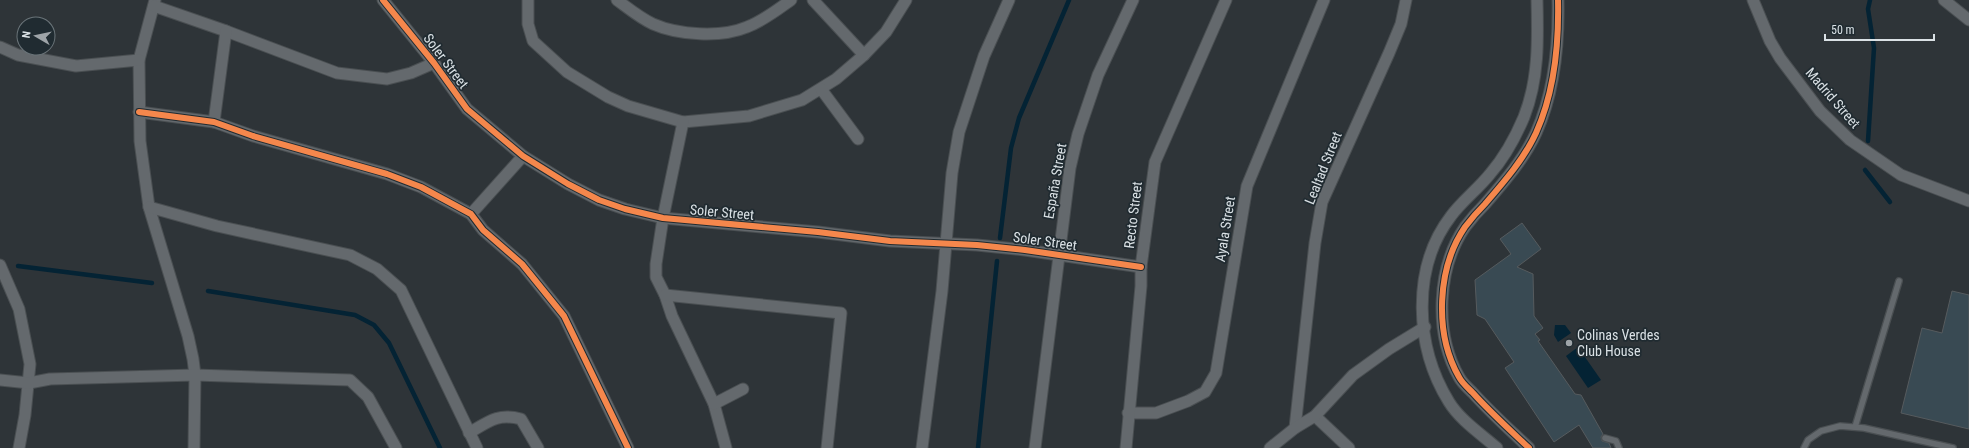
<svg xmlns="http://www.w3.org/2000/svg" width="1969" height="448" viewBox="0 0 1969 448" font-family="'Roboto Condensed',sans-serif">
<rect width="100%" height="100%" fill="#2e3438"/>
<g fill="#042334">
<path d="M1555,325H1565L1571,333L1558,342L1554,335Z"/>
<path d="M1578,347L1601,380L1588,388L1566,356Z"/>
</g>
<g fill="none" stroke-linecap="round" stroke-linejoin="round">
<g stroke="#042334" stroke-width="4.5">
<path d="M1868,141L1874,48L1868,9L1870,0"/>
<path d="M1865,170L1890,202"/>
<path d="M1000,238L1011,148L1019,118L1069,0"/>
<path d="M18,266L152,283"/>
<path d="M208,291L355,315L374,325L389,343L440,448"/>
<path d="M978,448L997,261"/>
</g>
</g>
<g fill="#394a53" stroke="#565b5e">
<path d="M1522,223L1541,249L1517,267L1533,274L1534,316L1543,328L1535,334L1540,340L1538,341L1575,394L1581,395L1603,434L1601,437L1602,441L1609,443L1611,448H1593L1579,425L1554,442L1505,368L1514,362L1485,319L1477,315L1475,280L1511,254L1500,239Z"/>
<path d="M1952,291L1969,295V429L1901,413L1922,328L1942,333Z"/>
</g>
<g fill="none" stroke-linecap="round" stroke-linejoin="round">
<defs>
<g id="service">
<path d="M1855,427L1899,281"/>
<path d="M1605,438L1616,441L1619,448"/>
<path d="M1804,448L1808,440L1821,431L1840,426L1864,428L1953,448"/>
</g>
<g id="minor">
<path d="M155,0L139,60L140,141L149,207L188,336L193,359L195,375L194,448"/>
<path d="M383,0L434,63L467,109L523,156L568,184L599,200L625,209L663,218L818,232L890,241L977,245L1025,250L1141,267"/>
<path d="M528,0V24L533,41L567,72L608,97L628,106L683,122L749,116L802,100L836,79L864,55L886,32L906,0"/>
<path d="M617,0C628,8 640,18 653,24C678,35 721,38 747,27C763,21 777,10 791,0"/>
<path d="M813,0L864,55"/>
<path d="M1753,0L1770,41L1780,58L1820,111L1850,140L1901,175L1969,201"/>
<path d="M1944,0L1969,20"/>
<path d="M154,6L226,31L337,73L387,79L411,73L434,63"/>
<path d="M0,47L18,55L76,66L139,60"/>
<path d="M821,89L858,139"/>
<path d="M139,112L214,122L253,136L387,174L421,187L471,214L483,230L522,264L564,316L628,448"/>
<path d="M214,122L226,31"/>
<path d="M683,122L663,218L656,264V277L665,295L672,316L714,404L726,448"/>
<path d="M149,207L217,226L350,255L377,269L401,290L477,448"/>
<path d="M471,214L523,156"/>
<path d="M0,265L19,309L30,364L25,415L19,448"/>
<path d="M665,295L841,313L827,448"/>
<path d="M0,380L29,383L50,379L195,375L350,380L368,397L396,448"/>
<path d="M714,404L743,389"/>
<path d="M1128,413H1156L1188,401L1205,392L1216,373L1247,186L1324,0"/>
<path d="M1315,416L1349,448"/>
<path d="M1295,428L1315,243L1322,202L1389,53L1401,24L1406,0"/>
<path d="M469,433C489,421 498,413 521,419L538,448"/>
<path d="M922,448L942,291L952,173L959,132L984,56L1009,0"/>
<path d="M1035,448L1070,168L1078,134L1098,75L1133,0"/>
<path d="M1126,448L1141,286V267L1155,162L1226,0"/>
<path d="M1270,448L1295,428L1315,416L1353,375L1389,349L1425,327"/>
<path d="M1497,448C1481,434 1460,420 1449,402C1415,347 1411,268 1451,216C1462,201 1478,189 1490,174C1504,158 1516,136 1524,117C1539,79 1538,39 1537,0"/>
<path d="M1529,448C1510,430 1490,412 1473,393C1468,388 1462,383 1459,377C1434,333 1437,268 1465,227C1471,219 1478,211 1485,204C1504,182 1524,159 1536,133C1555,91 1559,45 1558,0"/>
</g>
</defs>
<use href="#service" stroke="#4a4f52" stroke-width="8"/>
<use href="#minor" stroke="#4a4f52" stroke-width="13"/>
<use href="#service" stroke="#64696d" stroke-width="5.5"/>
<use href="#minor" stroke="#64696d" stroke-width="11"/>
<defs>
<g id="cycleway">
<path d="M383,0L434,63L467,109L523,156L568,184L599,200L625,209L663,218L818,232L890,241L977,245L1025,250L1141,267"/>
<path d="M139,112L214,122L253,136L387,174L421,187L471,214L483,230L522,264L564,316L628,448"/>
<path d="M1529,448C1510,430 1490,412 1473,393C1468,388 1462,383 1459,377C1434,333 1437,268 1465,227C1471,219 1478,211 1485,204C1504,182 1524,159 1536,133C1555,91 1559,45 1558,0"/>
</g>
</defs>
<use href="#cycleway" stroke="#202b31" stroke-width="8"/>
<use href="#cycleway" stroke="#f5874c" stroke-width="6"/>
</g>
<circle fill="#9ea4a8" stroke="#202b31" stroke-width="1.5" cx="1569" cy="343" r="4"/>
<g text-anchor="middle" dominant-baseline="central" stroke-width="3.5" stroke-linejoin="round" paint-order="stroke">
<g font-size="14" fill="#dae1e5" stroke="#202b31">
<text transform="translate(446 61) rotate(53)">Soler Street</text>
<text transform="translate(1833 98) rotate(49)">Madrid Street</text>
<text transform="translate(1323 168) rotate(-68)">Lealtad Street</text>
<text transform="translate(1055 181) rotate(-80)">España Street</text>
<text transform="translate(722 212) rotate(5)">Soler Street</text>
<text transform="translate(1133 215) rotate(-83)">Recto Street</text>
<text transform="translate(1225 229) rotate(-81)">Ayala Street</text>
<text transform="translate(1045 241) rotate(8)">Soler Street</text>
</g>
<g font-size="14" fill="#dae1e5" stroke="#202b31" text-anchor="start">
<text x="1577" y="335">Colinas Verdes<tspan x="1577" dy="16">Club House</tspan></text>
</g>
</g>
<g transform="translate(36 36) rotate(279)"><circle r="19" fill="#202b31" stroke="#6a7479"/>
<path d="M0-3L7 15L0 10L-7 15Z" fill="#9ea4a8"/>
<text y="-6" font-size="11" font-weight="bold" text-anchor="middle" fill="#dae1e5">N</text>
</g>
<path d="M1825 34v6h109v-6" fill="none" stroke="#dae1e5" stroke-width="2"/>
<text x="1831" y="34" font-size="12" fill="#dae1e5" stroke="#202b31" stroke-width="3" paint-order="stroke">50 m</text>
</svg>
